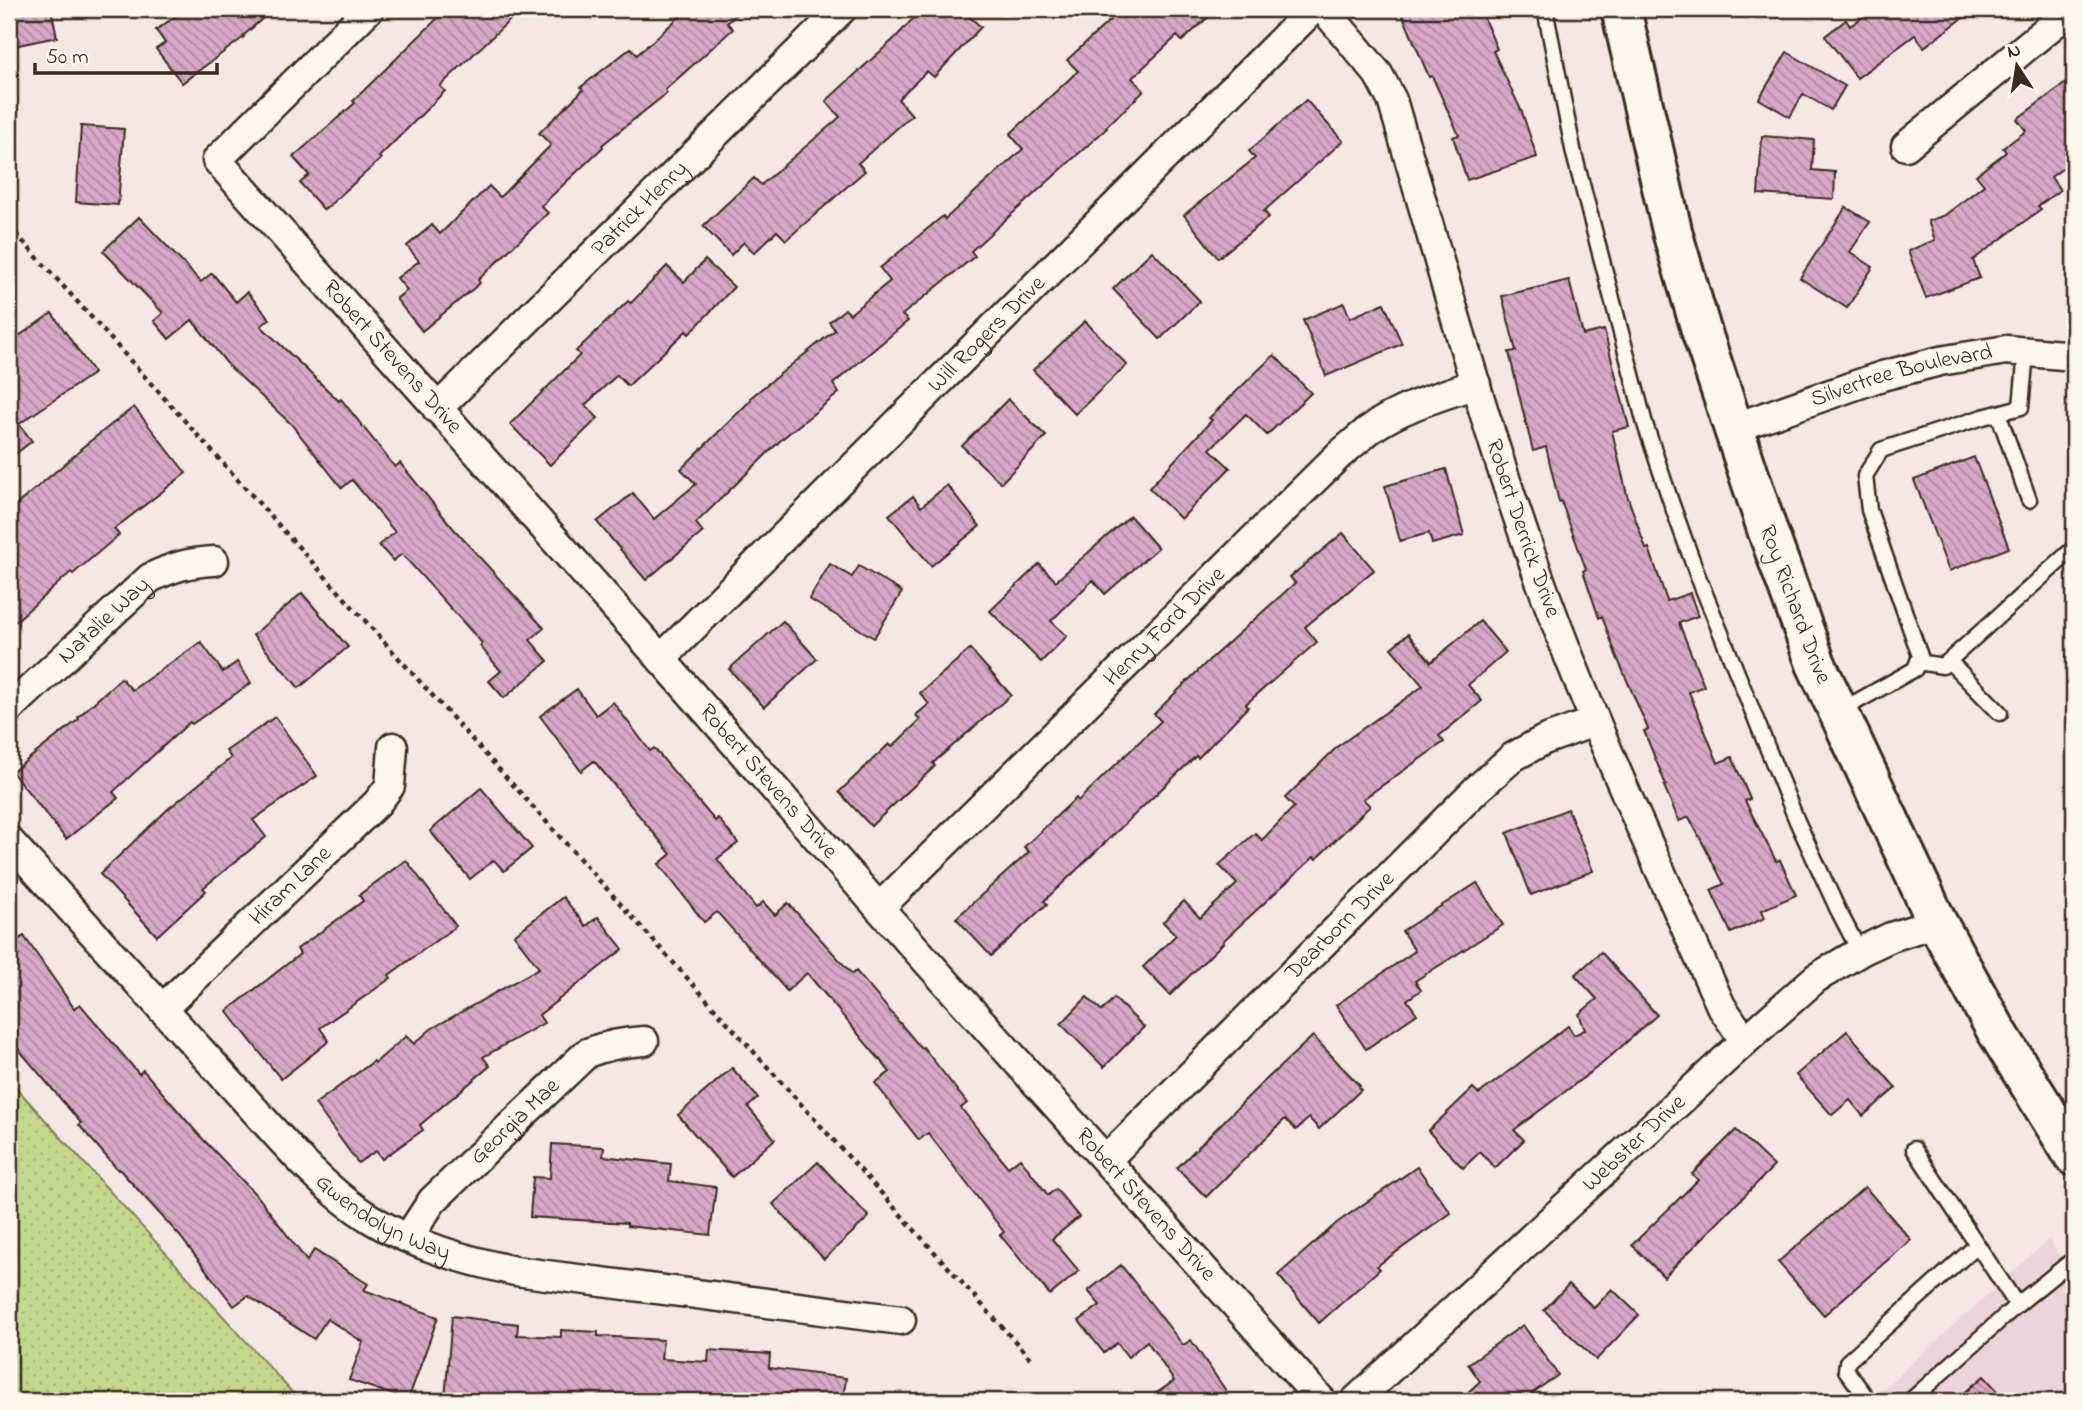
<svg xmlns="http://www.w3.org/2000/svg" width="2083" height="1410" viewBox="0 0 2083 1410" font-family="'Indie Flower',sans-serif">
<defs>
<pattern id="green-dots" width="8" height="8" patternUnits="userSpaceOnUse" patternTransform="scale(1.75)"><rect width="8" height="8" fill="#c3d88d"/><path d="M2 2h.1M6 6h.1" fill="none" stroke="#a8ba79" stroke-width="1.8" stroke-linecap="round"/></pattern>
<pattern id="building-back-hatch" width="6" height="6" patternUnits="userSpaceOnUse" patternTransform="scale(1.75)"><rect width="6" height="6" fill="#d8a8c8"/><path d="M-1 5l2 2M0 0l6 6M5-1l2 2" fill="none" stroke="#b089a2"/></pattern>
</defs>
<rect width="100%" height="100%" fill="#f4e7e5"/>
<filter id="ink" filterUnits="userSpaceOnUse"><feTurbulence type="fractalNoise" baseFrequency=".0143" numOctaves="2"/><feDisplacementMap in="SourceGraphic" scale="14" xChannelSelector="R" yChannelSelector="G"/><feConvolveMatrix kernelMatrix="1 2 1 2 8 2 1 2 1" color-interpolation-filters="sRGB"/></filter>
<g filter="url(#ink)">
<path fill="#ecd4dc" d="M2049,1239L2074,1280V1401H1870Z"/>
<path fill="url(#green-dots)" stroke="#7f8156" stroke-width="2" d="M9,1080L300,1401H9Z"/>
<g fill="url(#building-back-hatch)" stroke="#3b2a1e" stroke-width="2">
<path d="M9,9H51L57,37L9,47Z"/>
<path d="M186,9H273L243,36L244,37L182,83L156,49L165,43L156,30Z"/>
<path d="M447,9H500L510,20L440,86L445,91L379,157L381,159L324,210L300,183L309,175L293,157L355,103L353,101Z"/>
<path d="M688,9H743L727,23L733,29L665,90L667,93L602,145L603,147L541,206L548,213L478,280L480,283L422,331L396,299L407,290L397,278L419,261L407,246L432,225L440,234L489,186L500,197L551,145L539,133L583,90L581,87L631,48L637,55Z"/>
<path d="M922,9H961L981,27L934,77L927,71L898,99L912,115L858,163L865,171L786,240L777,231L754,253L744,242L731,255L703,226L754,178L761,185L840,117L826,101L895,38Z"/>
<path d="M1122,9H1217L1182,41L1177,36L1132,78L1144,91L1106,127L1107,128L971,251L975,256L902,315L908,321L833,384L839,393L783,438L696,523L703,532L646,580L597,522L633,493L654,519L696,484L681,469L751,400L750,398L835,330L829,322L845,309L850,314L890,281L880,268L943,216L945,219L1023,149L1010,134L1078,71L1067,60Z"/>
<path d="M1400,9H1480L1497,49L1493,51L1522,112L1537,157L1467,180L1453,137L1459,135L1432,76L1429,77Z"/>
<path d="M1874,9H1975L1924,47L1915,35L1857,78L1825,36L1846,20L1850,26Z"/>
<path d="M1787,52L1845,86L1831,110L1803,94L1790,117L1759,99Z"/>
<path d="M2074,77V160L2051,177L2060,190L2038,206L2041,209L1973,260L1980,278L1926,298L1908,251L1935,240L1928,221L1945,215L1984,185L1976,175L2006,152L2003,148L2026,131L2017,119Z"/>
<path d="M1306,100L1343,141L1264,211L1269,217L1218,258L1184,215L1255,158L1249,151Z"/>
<path d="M81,126L124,129L118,205L76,202Z"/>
<path d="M1762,136L1814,140L1812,170L1835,172L1834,199L1758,194Z"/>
<path d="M1846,207L1870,222L1850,252L1873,267L1847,308L1800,278Z"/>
<path d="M139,217L201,282L212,273L236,302L247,292L270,319L261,326L339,401L341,399L395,467L400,463L453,528L544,628L530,640L548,661L504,698L489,681L501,671L480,646L482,643L402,554L393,561L379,545L395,532L352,480L342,488L291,424L229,366L192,320L169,339L154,321L163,313L103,251Z"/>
<path d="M1152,251L1200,301L1160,339L1113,289Z"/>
<path d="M705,260L734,287L689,334L686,331L628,386L617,375L585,405L598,418L550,465L510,424L580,355L576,351L628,301L631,303L667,266L684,282Z"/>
<path d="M1569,280L1583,335L1604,330L1629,427L1612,431L1627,495L1646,549L1649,548L1667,601L1690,593L1698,616L1679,623L1704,686L1689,692L1718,763L1732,757L1750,799L1745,801L1776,861L1780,860L1796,895L1762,910L1765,918L1731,933L1711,890L1724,884L1689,817L1679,821L1664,786L1666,785L1644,731L1648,729L1616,655L1602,616L1599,618L1583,571L1586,569L1561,501L1559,502L1546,447L1533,451L1518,391L1509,352L1516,351L1502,296Z"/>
<path d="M1344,303L1350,318L1384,303L1402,344L1326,376L1303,320Z"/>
<path d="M52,313L94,373L19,424L32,441L9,459V343Z"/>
<path d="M1085,321L1127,365L1075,414L1033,370Z"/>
<path d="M1274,355L1311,393L1267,435L1246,414L1210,449L1230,468L1181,519L1149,488L1212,420L1209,418Z"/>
<path d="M1008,399L1046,436L1001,483L962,446Z"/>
<path d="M134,407L186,473L114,529L119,535L73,574L71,572L9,627V511L81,450L80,449Z"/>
<path d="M1974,457L2009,548L1949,571L1914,480Z"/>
<path d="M1446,469L1464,535L1432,544L1429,533L1400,541L1385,486Z"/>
<path d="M947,485L980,526L931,566L889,515L913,496L921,507Z"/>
<path d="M1130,516L1158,548L1105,594L1093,580L1051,621L1067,636L1041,662L990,611L1039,564L1056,581Z"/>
<path d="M1343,533L1374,570L1305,627L1317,642L1246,704L1248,707L1198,758L1196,756L1044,901L1047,904L991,956L956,918L1029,852L1024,847L1076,798L1078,801L1161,721L1154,714L1207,662L1295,583L1290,577Z"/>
<path d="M830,564L852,577L859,566L902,592L874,638L809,599Z"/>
<path d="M302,593L348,647L299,688L253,635Z"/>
<path d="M783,621L817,659L764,707L729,669Z"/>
<path d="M1480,621L1506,652L1468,685L1482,701L1439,736L1444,742L1363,799L1370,806L1316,859L1314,857L1223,941L1224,942L1170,995L1143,967L1176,935L1163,922L1184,901L1200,918L1237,884L1219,865L1255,833L1262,840L1294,807L1285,798L1338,746L1423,686L1391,648L1408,634L1431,662Z"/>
<path d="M201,642L223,672L237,662L251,683L192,724L190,722L113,792L118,798L66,839L12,772L79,719L78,717L121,678L132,690Z"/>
<path d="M970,649L1011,695L933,763L935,766L871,826L839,792L889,744L892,747L920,720L916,715L929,704L920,693Z"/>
<path d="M577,689L596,715L613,702L650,751L654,748L715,821L718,818L738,843L717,859L756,908L763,902L775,915L788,903L852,974L856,971L921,1048L923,1047L967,1103L961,1108L1008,1167L1020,1158L1048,1195L1056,1189L1079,1217L1052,1239L1079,1271L1050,1295L1000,1235L1004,1232L928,1133L919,1140L875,1083L890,1072L807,973L787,991L717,912L704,922L659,864L671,854L594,761L581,771L540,716Z"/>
<path d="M275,717L317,776L253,820L266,837L203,888L206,891L157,936L100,874L168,809L231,758L226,751Z"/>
<path d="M481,788L532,848L504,871L494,860L470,879L430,831Z"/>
<path d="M1568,809L1593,871L1531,895L1507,833Z"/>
<path d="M406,860L456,926L389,975L391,978L320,1028L329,1041L281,1079L227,1011L300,954L297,949L363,901L359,895Z"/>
<path d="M1477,883L1503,925L1415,981L1421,990L1407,1000L1417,1014L1366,1049L1336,1005L1415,951L1402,931Z"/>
<path d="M563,897L586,926L598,917L623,949L539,1015L544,1023L483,1057L490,1066L420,1125L423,1130L382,1159L376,1151L358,1163L315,1104L374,1061L375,1063L406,1036L414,1044L431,1029L539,968L514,935Z"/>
<path d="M24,936L74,1008L80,1004L139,1074L143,1070L198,1134L259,1198L307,1261L314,1250L368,1284L364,1290L438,1317L408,1400L349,1380L363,1342L327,1319L314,1339L248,1296L234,1306L179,1235L119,1169L118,1170L79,1125L81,1123L9,1038V946Z"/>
<path d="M1601,952L1657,1015L1603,1063L1514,1130L1524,1140L1495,1168L1480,1152L1463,1168L1428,1131L1473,1088L1479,1094L1568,1026L1574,1035L1585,1030L1579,1014L1597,999L1575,975Z"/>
<path d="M1087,997L1102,1011L1114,998L1144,1027L1104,1067L1061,1024Z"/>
<path d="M1847,1031L1896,1088L1863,1116L1850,1100L1832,1115L1796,1075Z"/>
<path d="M1313,1036L1360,1086L1359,1088L1361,1090L1319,1129L1309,1118L1296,1130L1285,1119L1206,1197L1177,1168L1257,1088Z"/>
<path d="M732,1068L758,1098L748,1107L775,1139L732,1177L678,1115Z"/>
<path d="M1736,1130L1774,1166L1664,1277L1632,1245L1698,1180L1692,1174Z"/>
<path d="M552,1144L604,1147L603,1156L671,1164L669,1181L716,1187L710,1235L627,1226V1223L530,1217L533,1177L550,1178Z"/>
<path d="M818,1162L869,1217L824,1259L773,1204Z"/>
<path d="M1417,1167L1451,1213L1377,1266L1380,1269L1319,1323L1278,1275L1338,1222Z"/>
<path d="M1865,1187L1911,1240L1824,1315L1778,1262Z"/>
<path d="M1121,1265L1183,1345L1191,1340L1233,1401H1145L1174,1381L1147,1341L1128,1357L1117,1343L1104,1353L1079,1321L1100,1305L1088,1291Z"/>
<path d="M1569,1284L1594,1308L1612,1289L1639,1315L1596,1360L1544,1310Z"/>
<path d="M452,1316L518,1324L517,1335L561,1337V1330L598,1332V1336L663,1340L661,1359L708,1362L709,1350L770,1354L769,1368L846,1378L843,1401H474L445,1399Z"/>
<path d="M1523,1325L1558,1375L1521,1401H1459L1480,1381L1468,1364Z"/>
<path d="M1984,1376L2007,1401H1955Z"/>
</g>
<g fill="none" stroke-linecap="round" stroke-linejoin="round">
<defs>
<g id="service">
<path d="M1545,9L1574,154L1645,424L1671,502L1697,574L1797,821L1838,910L1860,952"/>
<path d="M1998,413L2029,500"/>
<path d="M1949,661L2000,713"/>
<path d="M1918,662L1943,666L2074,548"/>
<path d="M1840,711L1915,669L1920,656L1869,510L1865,476L1881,450L1983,417L2021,407L2026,352"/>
<path d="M1914,1149L2017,1305"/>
<path d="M1869,1401L1846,1370L1847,1362L1977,1245"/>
<path d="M1910,1401L2017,1305L2074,1259"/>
</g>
<g id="minor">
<path id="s1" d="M369,9L217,160L661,659L879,908L1322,1401"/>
<path id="s2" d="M1324,9L1378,74L1392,100C1442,268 1487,438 1548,602C1599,739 1661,872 1721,1006L1745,1041"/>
<path d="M1906,146L2072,9"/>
<path id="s3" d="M437,409L842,9"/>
<path id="s4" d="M1733,428L1882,376L1940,361L2006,350L2074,356"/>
<path id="s5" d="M661,659L1313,9"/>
<path id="s6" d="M9,709L150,578C172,567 190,562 214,561"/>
<path id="s7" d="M9,841C83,922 156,1003 230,1083C272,1128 318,1187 371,1219C415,1246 465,1260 515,1271L901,1320"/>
<path id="s8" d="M879,908L1339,455C1349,447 1359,438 1369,430C1401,407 1440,396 1476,384"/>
<path id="s9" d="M162,1009L377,803L390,786L393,747"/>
<path id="s10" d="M1106,1160L1476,790L1513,757L1544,740L1594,722"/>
<path id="s11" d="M408,1238L432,1201L587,1053C607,1045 623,1042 644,1041"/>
<path id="s12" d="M1355,1401L1745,1041L1816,978L1863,950L1891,937L1937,922"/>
</g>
<g id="primary">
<path id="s13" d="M1621,9L1673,235L1701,330L1768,532L1816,664L1937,922L1996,1030L2074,1156"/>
</g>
</defs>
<use href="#service" stroke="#3b2a1e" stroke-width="19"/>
<use href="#minor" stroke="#3b2a1e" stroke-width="33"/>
<use href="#primary" stroke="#3b2a1e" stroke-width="44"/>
<path stroke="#3b2a1e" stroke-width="4.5" stroke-dasharray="5 5" stroke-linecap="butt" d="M9,226L1030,1358"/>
<use href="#service" stroke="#fbf7ec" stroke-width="14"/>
<use href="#minor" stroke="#fbf7ec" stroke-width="28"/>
<use href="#primary" stroke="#fbf7ec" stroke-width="38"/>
</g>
</g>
<g text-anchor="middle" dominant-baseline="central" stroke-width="5" stroke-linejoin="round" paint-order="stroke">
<g font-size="23" fill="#3b2a1e" stroke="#fbf7ec">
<text stroke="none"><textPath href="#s3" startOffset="285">Patrick Henry</textPath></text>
<text stroke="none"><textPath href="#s5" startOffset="460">Will Rogers Drive</textPath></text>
<text stroke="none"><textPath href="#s1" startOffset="478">Robert Stevens Drive</textPath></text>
<text stroke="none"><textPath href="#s4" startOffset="177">Silvertree Boulevard</textPath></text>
<text stroke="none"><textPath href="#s2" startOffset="562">Robert Derrick Drive</textPath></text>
<text stroke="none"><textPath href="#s13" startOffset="621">Roy Richard Drive</textPath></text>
<text stroke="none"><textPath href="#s6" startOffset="130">Natalie Way</textPath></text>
<text stroke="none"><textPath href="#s8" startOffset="401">Henry Ford Drive</textPath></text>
<text stroke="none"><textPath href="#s1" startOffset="1045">Robert Stevens Drive</textPath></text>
<text stroke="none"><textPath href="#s9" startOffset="178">Hiram Lane</textPath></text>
<text stroke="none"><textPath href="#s10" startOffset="331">Dearborn Drive</textPath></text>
<text stroke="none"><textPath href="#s11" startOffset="159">Georgia Mae</textPath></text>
<text stroke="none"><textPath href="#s12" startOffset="380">Webster Drive</textPath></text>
<text stroke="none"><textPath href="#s1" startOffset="1612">Robert Stevens Drive</textPath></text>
<text stroke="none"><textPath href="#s7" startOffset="534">Gwendolyn Way</textPath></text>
</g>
</g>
<rect width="2083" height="1410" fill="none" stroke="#fbf7ec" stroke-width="35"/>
<rect x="18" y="18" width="2048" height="1375" fill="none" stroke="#3b2a1e" stroke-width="2.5" filter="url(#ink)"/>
<g transform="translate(2017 66) rotate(348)" stroke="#fbf7ec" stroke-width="5" paint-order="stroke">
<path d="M0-5L12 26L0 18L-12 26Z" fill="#3b2a1e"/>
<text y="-10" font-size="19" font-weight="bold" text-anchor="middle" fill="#3b2a1e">N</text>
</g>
<path d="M35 63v10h182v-10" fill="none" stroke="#3b2a1e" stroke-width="3.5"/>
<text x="46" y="63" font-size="21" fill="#3b2a1e" stroke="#fbf7ec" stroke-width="5" paint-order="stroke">50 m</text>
</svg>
